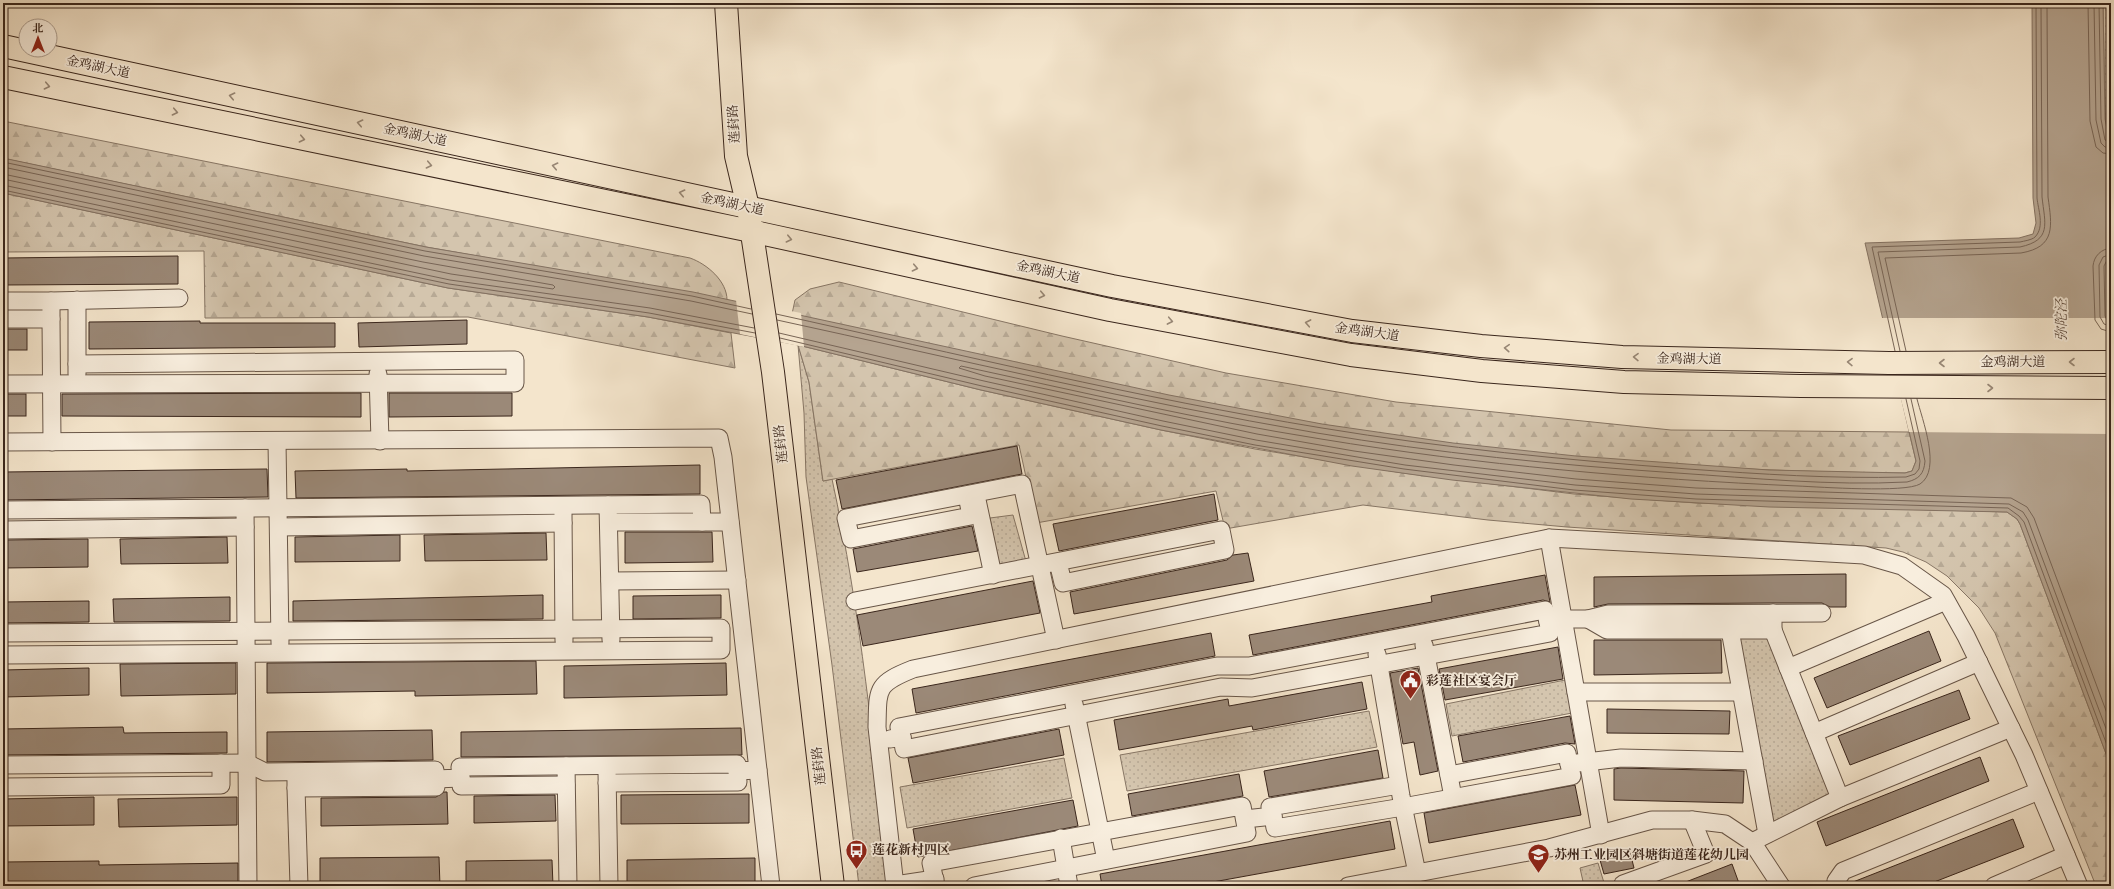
<svg xmlns="http://www.w3.org/2000/svg" width="2114" height="889" viewBox="0 0 2114 889" font-family="'Libre Bodoni','Noto Serif SC',serif">
<defs>
<pattern id="grass-dots" width="8" height="8" patternUnits="userSpaceOnUse"><rect width="8" height="8" fill="#d4c5ae"/><path d="M2 2h.1M6 6h.1" fill="none" stroke="#b7a995" stroke-width="1.8" stroke-linecap="round"/></pattern>
<pattern id="forest-firs" width="22" height="20" patternUnits="userSpaceOnUse"><rect width="22" height="20" fill="#d4c5ae"/><path d="M5 1l3.5 6h-7zM16 11l3.5 6h-7z" fill="#b7a995"/></pattern>
</defs>
<rect width="100%" height="100%" fill="#f4e5cc"/>
<filter id="stains"><feTurbulence type="fractalNoise" baseFrequency=".005" numOctaves="4"/><feColorMatrix values="0 0 0 0 .2 0 0 0 0 .09 0 0 0 0 .02 0 0 0 .5 -.17"/></filter>
<radialGradient id="worn" r=".72"><stop offset=".6" stop-color="#630" stop-opacity="0"/><stop offset="1" stop-color="#630" stop-opacity=".3"/></radialGradient>
<g fill="url(#grass-dots)" stroke="#877665">
<path d="M2103,3H2111V318H2109Z"/>
<path d="M798,345L809,382L823,481L832,479C861,613 874,750 889,886H859L832,665L806,477L804,413Z"/>
<path d="M1013,515L1027,565L1000,569L990,518Z"/>
<path d="M1773,631L1839,797L1767,833L1731,632Z"/>
<path d="M1565,680L1572,713L1452,736L1446,704Z"/>
<path d="M1369,711L1377,747L1127,791L1120,755Z"/>
<path d="M1064,758L1072,798L907,828L900,787Z"/>
<path d="M1598,863L1605,886H1584L1580,868Z"/>
</g>
<g fill="url(#forest-firs)" stroke="#877665">
<path d="M3,121L690,258C707,264 727,281 727,300L426,247L6,159L3,158Z"/>
<path d="M3,193L448,288L648,317L731,333L735,368L468,317L205,318L204,251L3,252Z"/>
<path d="M839,282L1062,336L1226,373L1396,402L1671,430L1909,432L1916,461L1912,471L1905,473C1709,472 1512,456 1319,424C1142,394 967,352 792,314L795,300L810,289Z"/>
<path d="M798,345L981,390L1161,430L1255,449L1403,473L1574,494L1696,503L2007,512L2017,519L2020,524L2111,767V886H2096L1995,633L1979,608L1947,576L1926,562L1903,552L1886,548L1567,527L1488,520L1363,505L1225,529L1216,491L1036,523L1019,445L823,481L809,382Z"/>
</g>
<path fill="#b5a490" stroke="#847262" d="M2032,3H2103L2105,119L2111,149V262L2108,265L2111,500V767L2020,524L2017,519L2007,512L1769,507L1631,499L1452,480L1352,466L1161,430L981,390L798,345L648,317L448,288L3,193V158L426,247L693,292L1169,395L1322,424L1453,443L1576,456L1769,470L1905,473L1912,471L1916,461L1865,243L2019,238L2033,234L2036,223L2033,198Z"/>
<g fill="#f4e5cc">
<path d="M736,300L801,313L804,347L740,334Z"/>
<path d="M1881,318H2109L2111,325V434L1909,432Z"/>
</g>
<g fill="none" stroke-linecap="round" stroke-linejoin="round">
<g stroke="#786556" stroke-width="1">
<path d="M2088,3L2090,121L2096,147L2103,153L2111,154"/>
<path d="M2094,3L2096,120L2101,143L2105,147L2111,148"/>
<path d="M2099,3L2101,119L2105,140L2111,143"/>
<path d="M3,162L425,251L692,296L751,309"/>
<path d="M3,167L424,256L691,301L752,314"/>
<path d="M3,174L423,262L553,285L555,287L553,289L451,274L3,179"/>
<path d="M3,185L450,280L650,308L754,328"/>
<path d="M3,190L449,284L649,313L755,333"/>
<path d="M2111,248C2101,249 2094,256 2093,266L2095,320L2101,329L2111,332"/>
<path d="M2111,254L2103,257L2099,265L2100,317L2104,324L2111,326"/>
<path d="M2111,260H2107L2104,266L2105,316L2107,320H2111"/>
<path d="M776,314C958,354 1139,398 1322,428C1443,448 1565,460 1688,469C1760,474 1833,479 1906,477L1915,474L1919,469L1920,461L1906,399"/>
<path d="M777,320C957,359 1136,402 1317,433C1436,453 1557,465 1677,473C1753,478 1831,486 1907,482C1919,479 1924,474 1925,461L1911,399"/>
<path d="M779,333L984,381L1163,421L1256,440L1405,465L1575,485L1696,494L2009,504L2023,512L2028,520L2111,742"/>
<path d="M780,338L982,386L1162,426L1255,445L1404,469L1574,490L1696,499L2008,508L2019,516L2024,522L2111,756"/>
<path d="M1895,351L1872,247L2020,242C2024,241 2032,240 2035,237C2045,227 2038,209 2037,198L2036,3"/>
<path d="M1900,351L1878,252L2020,247C2052,240 2045,224 2042,197L2041,3"/>
<path d="M1906,351L1885,258L2021,253C2056,247 2052,226 2048,197L2047,3"/>
<path d="M1917,399C1922,419 1942,470 1920,484C1905,493 1820,487 1798,486C1639,479 1479,465 1321,439C1201,420 1081,392 961,366L959,368L985,376L1257,434L1354,451L1454,465L1576,479L1696,488L2011,498L2027,507L2034,518L2111,724"/>
</g>
</g>
<g fill="#9b8978" stroke="#3a261c">
<path d="M178,256V284L3,285V258Z"/>
<path d="M467,320V344L359,347L358,323Z"/>
<path d="M200,321V323H335V347L89,349V322Z"/>
<rect x="3" y="329" width="24" height="21"/>
<path d="M361,393V417L62,416V394Z"/>
<path d="M389,393H512V416L389,417Z"/>
<rect x="3" y="394" width="23" height="22"/>
<path d="M1017,446L1022,474L842,509L836,480Z"/>
<path d="M700,465V494L296,498L295,471L407,469V471Z"/>
<path d="M267,469L268,497L3,500V472Z"/>
<path d="M1214,494L1218,520L1059,551L1053,524Z"/>
<path d="M972,526L978,551L857,572L853,549Z"/>
<path d="M625,532H712L713,562L625,563Z"/>
<path d="M546,533L547,560L425,561L424,535Z"/>
<path d="M400,535V561L295,562V537Z"/>
<path d="M227,537L228,563L121,564L120,539Z"/>
<path d="M88,539V567L3,568V540Z"/>
<path d="M1248,553L1254,581L1074,614L1070,592L1227,560L1233,555Z"/>
<path d="M1846,574V607H1830L1822,603H1773L1608,604L1594,607V577Z"/>
<path d="M1545,575L1550,602L1543,600L1253,655L1249,635L1432,602L1431,596Z"/>
<path d="M1033,581L1040,613L863,646L857,615Z"/>
<path d="M543,595V619L293,621V601Z"/>
<path d="M721,595V618L633,619V596Z"/>
<path d="M230,597V621L114,622L113,599Z"/>
<path d="M89,601V622L3,623V602Z"/>
<path d="M1929,631L1941,661L1827,708L1814,678Z"/>
<path d="M1211,633L1215,656L916,713L912,689Z"/>
<path d="M1594,640H1721L1722,673L1594,675Z"/>
<path d="M1558,647L1563,679L1445,700L1439,669Z"/>
<path d="M536,661L537,694L415,696V691L267,693V663Z"/>
<path d="M236,663V694L121,696L120,664Z"/>
<path d="M726,663L727,695L564,698V666Z"/>
<path d="M89,668V695L3,697V670Z"/>
<path d="M1418,668L1438,771L1420,775L1414,742L1403,744L1390,673Z"/>
<path d="M1362,682L1367,709L1253,730L1252,726L1119,750L1114,720L1228,699L1229,706Z"/>
<path d="M1959,690L1970,719L1850,765L1838,736Z"/>
<path d="M1607,709L1730,711L1729,734L1607,733Z"/>
<path d="M1570,716L1575,744L1565,743L1463,762L1458,736Z"/>
<path d="M123,727L124,733L227,732V753L3,755V729Z"/>
<path d="M741,728L742,755L461,757V732Z"/>
<path d="M1059,729L1064,755L913,783L908,758Z"/>
<path d="M432,730L433,760L267,762V732Z"/>
<path d="M1378,750L1383,778L1269,797L1264,771Z"/>
<path d="M1980,757L1989,781L1826,846L1817,822Z"/>
<path d="M1621,768L1744,771L1743,803L1614,800V769Z"/>
<path d="M1239,774L1243,796L1132,816L1128,794Z"/>
<path d="M1575,785L1581,815L1429,843L1424,813Z"/>
<path d="M444,792H447L448,824L321,826V798L436,797Z"/>
<path d="M749,794V823L621,824V795Z"/>
<path d="M555,795L556,821L474,823V796Z"/>
<path d="M94,797V825L3,826V799Z"/>
<path d="M237,797V825L119,827L118,799Z"/>
<path d="M1073,800L1078,826L918,857L913,829Z"/>
<path d="M2013,819L2024,847L1924,886H1848V884Z"/>
<path d="M1390,821L1395,849L1191,886H1102L1100,874Z"/>
<path d="M1630,852L1634,868L1604,874L1600,860Z"/>
<path d="M439,857L440,886H320V858Z"/>
<path d="M755,858V886H627V860Z"/>
<path d="M552,860L553,886H466V861Z"/>
<path d="M99,861V865L238,863V886H3V862Z"/>
<path d="M1732,864L1740,886H1678V885Z"/>
</g>
<g fill="none" stroke-linecap="round" stroke-linejoin="round">
<defs>
<g id="minor">
<path d="M77,300V374"/>
<path d="M3,301H51V319H3"/>
<path d="M51,301L179,298"/>
<path d="M51,319L52,442"/>
<path d="M378,374L380,441"/>
<path d="M3,384L515,383V360L77,364"/>
<path d="M277,441L280,643"/>
<path d="M3,442L719,438L723,457L771,886"/>
<path d="M967,495L971,516L851,539L846,518L1022,484L1056,640"/>
<path d="M977,500L993,575"/>
<path d="M608,505L611,640"/>
<path d="M3,510L245,508"/>
<path d="M563,513L564,641"/>
<path d="M609,522H730"/>
<path d="M279,527L563,523"/>
<path d="M3,530L245,527"/>
<path d="M1549,538L1601,835"/>
<path d="M610,581L737,580"/>
<path d="M855,601L1221,530L1225,550L1063,583L1058,562"/>
<path d="M1773,613V630H1607L1588,619L1608,614L1822,613"/>
<path d="M1730,630L1767,834"/>
<path d="M3,633L721,628V650L3,655"/>
<path d="M1424,645L1453,797"/>
<path d="M1377,654L1401,796L1417,873"/>
<path d="M1788,668L1946,601"/>
<path d="M1576,692H1741"/>
<path d="M1074,704L1106,860"/>
<path d="M1814,733L1979,662"/>
<path d="M902,737L899,727L1217,666H1249L1545,610L1548,622L1563,619H1588"/>
<path d="M890,739L902,737L904,749L1221,687L1252,688L1550,633L1548,622"/>
<path d="M3,765L247,763L265,772L435,770L436,787L296,788V772"/>
<path d="M566,766L568,886"/>
<path d="M607,772L609,886"/>
<path d="M1449,775L1567,753L1569,764"/>
<path d="M461,778V786L566,785"/>
<path d="M435,779L461,778L460,767L737,764V771L758,770"/>
<path d="M607,783L738,782L737,771"/>
<path d="M3,787L221,785V763"/>
<path d="M296,788L299,886"/>
<path d="M1840,798L2011,728"/>
<path d="M1273,816L1275,828L1403,807L1572,776L1569,764L1621,758L1754,761"/>
<path d="M1245,819L1273,816L1270,807L1399,785"/>
<path d="M1061,838L1069,886"/>
<path d="M1752,842L1840,798L1773,630"/>
<path d="M895,885L935,879"/>
<path d="M248,886L245,508L701,504L702,522"/>
<path d="M895,886L877,727C878,689 875,684 913,669L1549,538L1864,555L1902,566L1943,595L1966,636L2024,755L2079,886"/>
<path d="M936,886L931,863L1242,806L1247,833L974,886"/>
<path d="M1348,886L1549,848L1652,820H1692L1725,824L1752,842L1781,886"/>
<path d="M1624,886L1623,884L1706,854L1692,820"/>
<path d="M1838,886L1836,881L1843,871L2039,791"/>
<path d="M1994,886L2066,855"/>
</g>
<g id="major">
<path d="M726,3L736,156L748,207L773,372L833,886"/>
<path d="M3,46L1112,286L1352,331L1481,346L1622,357L1889,363L2111,362"/>
<path d="M3,77L751,231L1110,310L1351,355L1482,371L1624,382L1801,386L2111,388"/>
</g>
</defs>
<use href="#minor" stroke="#685648" stroke-width="19"/>
<use href="#major" stroke="#3a261c" stroke-width="24"/>
<use href="#minor" stroke="#f8eede" stroke-width="17"/>
<use href="#major" stroke="#f4e5cc" stroke-width="22"/>
</g>
<defs><path id="oneway-chevron" d="M-2-3.5L2.5 0L-2 3.5" fill="none" stroke-width="1.6" stroke-linecap="round" stroke-linejoin="round"/></defs>
<g stroke="#978674">
<use href="#oneway-chevron" transform="translate(47 86) rotate(12)"/>
<use href="#oneway-chevron" transform="translate(232 96) rotate(-168)"/>
<use href="#oneway-chevron" transform="translate(175 112) rotate(12)"/>
<use href="#oneway-chevron" transform="translate(360 123) rotate(-168)"/>
<use href="#oneway-chevron" transform="translate(302 139) rotate(12)"/>
<use href="#oneway-chevron" transform="translate(429 165) rotate(12)"/>
<use href="#oneway-chevron" transform="translate(555 166) rotate(-168)"/>
<use href="#oneway-chevron" transform="translate(682 193) rotate(-168)"/>
<use href="#oneway-chevron" transform="translate(789 239) rotate(13)"/>
<use href="#oneway-chevron" transform="translate(915 268) rotate(12)"/>
<use href="#oneway-chevron" transform="translate(1042 295) rotate(12)"/>
<use href="#oneway-chevron" transform="translate(1170 321) rotate(11)"/>
<use href="#oneway-chevron" transform="translate(1308 323) rotate(-169)"/>
<use href="#oneway-chevron" transform="translate(1507 348) rotate(-176)"/>
<use href="#oneway-chevron" transform="translate(1636 357) rotate(-179)"/>
<use href="#oneway-chevron" transform="translate(1850 362) rotate(-179)"/>
<use href="#oneway-chevron" transform="translate(2072 362) rotate(180)"/>
<use href="#oneway-chevron" transform="translate(1942 363) rotate(180)"/>
<use href="#oneway-chevron" transform="translate(1990 388)"/>
</g>
<defs>
<symbol id="civic-pin" viewBox="-11 -11 22 30"><path d="M0 17L-7.5 6A9.5 9.5 0 1 1 7.5 6Z" fill="#8f2418" stroke="#f8eede"/><path d="M-.6-6.5H3V-4.5H.6V-3L4-1V1h2V6H-6V1h2V-1L-.6-3ZM-1.2 2.5V6h2.4V2.5Z" fill="#fff"/></symbol>
<symbol id="bus-pin" viewBox="-11 -11 22 30"><path d="M0 17L-7.5 6A9.5 9.5 0 1 1 7.5 6Z" fill="#8f2418" stroke="#f8eede"/><path d="M-5-6H5V4H4V6H2V4H-2V6H-4V4H-5ZM-3.5-4V0h7V-4ZM-3.5 1.2v1.5H-2V1.2ZM2 1.2v1.5H3.5V1.2Z" fill="#fff"/></symbol>
<symbol id="school-pin" viewBox="-11 -11 22 30"><path d="M0 17L-7.5 6A9.5 9.5 0 1 1 7.5 6Z" fill="#8f2418" stroke="#f8eede"/><path d="M0-5L7-2L0 1L-7-2ZM-4 1L0 2.5L4 1V4Q0 6-4 4Z" fill="#fff"/></symbol>
</defs>
<g fill-rule="evenodd">
<use href="#civic-pin" x="1398" y="668" width="25" height="34"/>
<use href="#bus-pin" x="844" y="838" width="25" height="34"/>
<use href="#school-pin" x="1526" y="842" width="25" height="34"/>
</g>
<g text-anchor="middle" dominant-baseline="central" stroke-width="3.5" stroke-linejoin="round" paint-order="stroke">
<g font-size="13" fill="#3a261c" stroke="#f8eede">
<text transform="translate(98 67) rotate(12)">金鸡湖大道</text>
<text transform="translate(734 124) rotate(-94)">莲葑路</text>
<text transform="translate(415 135) rotate(12)">金鸡湖大道</text>
<text transform="translate(732 204) rotate(12)">金鸡湖大道</text>
<text transform="translate(1048 272) rotate(12)">金鸡湖大道</text>
<text transform="translate(1367 332) rotate(8)">金鸡湖大道</text>
<text transform="translate(1689 359) rotate(1)">金鸡湖大道</text>
<text x="2013" y="362">金鸡湖大道</text>
<text transform="translate(781 444) rotate(-97)">莲葑路</text>
<text transform="translate(819 766) rotate(-97)">莲葑路</text>
</g>
<g font-size="13" font-weight="bold" fill="#3a261c" stroke="#f8eede" text-anchor="start">
<text x="1426" y="681">彩莲社区宴会厅</text>
<text x="872" y="850">莲花新村四区</text>
<text x="1554" y="855">苏州工业园区斜塘街道莲花幼儿园</text>
</g>
<g font-size="14" font-style="italic" fill="#5f4c3f" stroke="#f8eede">
<text transform="translate(2062 320) rotate(-90)">弥陀泾</text>
</g>
</g>
<rect width="2114" height="889" fill="none" stroke="#f4e5cc" stroke-width="16"/>
<rect x="4" y="4" width="2106" height="881" fill="none" stroke="#3a261c" stroke-width="2"/>
<rect x="8" y="8" width="2098" height="873" fill="none" stroke="#3a261c"/>
<g transform="translate(38 38)"><circle r="19" fill="#f8eede" stroke="#ac9e90"/>
<path d="M0-3L7 15L0 10L-7 15Z" fill="#8f2418"/>
<text y="-6" font-size="11" font-weight="bold" text-anchor="middle" fill="#3a261c">北</text>
</g>
<rect width="100%" height="100%" filter="url(#stains)"/>
<rect width="100%" height="100%" fill="url(#worn)"/>
</svg>
